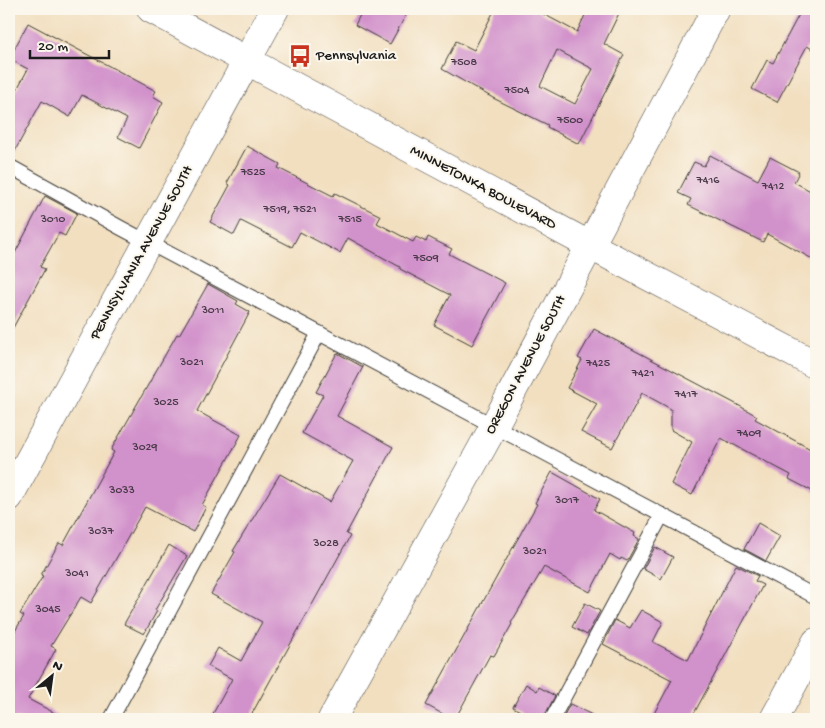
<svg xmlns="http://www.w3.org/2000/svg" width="825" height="728" viewBox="0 0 825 728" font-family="'Gochi Hand',sans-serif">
<rect width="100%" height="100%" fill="#fbf7ec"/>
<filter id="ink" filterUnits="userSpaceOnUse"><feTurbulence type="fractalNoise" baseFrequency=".02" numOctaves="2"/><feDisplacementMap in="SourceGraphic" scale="10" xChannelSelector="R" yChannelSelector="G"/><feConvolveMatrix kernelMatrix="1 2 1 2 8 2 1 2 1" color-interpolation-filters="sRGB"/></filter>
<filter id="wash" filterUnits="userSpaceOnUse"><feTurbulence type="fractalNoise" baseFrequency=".0096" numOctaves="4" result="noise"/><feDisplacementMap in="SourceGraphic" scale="20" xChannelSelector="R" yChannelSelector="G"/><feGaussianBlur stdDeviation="1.12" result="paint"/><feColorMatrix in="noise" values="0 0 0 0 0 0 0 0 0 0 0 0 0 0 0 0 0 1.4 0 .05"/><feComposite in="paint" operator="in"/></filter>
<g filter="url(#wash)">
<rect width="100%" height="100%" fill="#f2dfc0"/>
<g id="blocks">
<g fill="#d191cb" fill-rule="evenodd">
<path d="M363,9H394L406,15L390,44L355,25Z"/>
<path d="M495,9H534L577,32L588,9H621L604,44L624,55L579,144L547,127L548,125L493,98L442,69L456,41L474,50ZM557,50L593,69L575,104L540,86Z"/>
<path d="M802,9H816V51L807,46L777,102L752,89L767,60L773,63Z"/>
<path d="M28,23L156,91L153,96L163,102L139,148L118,137L127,119L82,95L70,117L42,101L11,158L9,157V104L28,69L9,59Z"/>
<path d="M247,146L280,164L278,168L333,196L335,193L381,216L377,223L413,242L416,237L426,242L428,237L452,249L449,254L505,283L472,345L434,325L450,295L400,269V267L348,238L340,253L300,232L292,247L241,221L234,235L210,222L230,185L227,183Z"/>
<path d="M710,155L758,180L770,157L799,172L794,182L816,194V261L767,234L763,242L688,205L691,199L678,193L694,162L704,166Z"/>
<path d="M45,196L77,213L65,236L59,233L40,267L45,269L9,335V249L15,253Z"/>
<path d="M208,284L238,301L236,304L250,312L197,411L241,435L202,505L206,507L193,532L145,507L91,603L81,597L51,646L56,649L28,699L66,719H9V641L24,616L20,614L43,576L41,575L59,543L63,545L114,452L111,450L177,334L179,335Z"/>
<path d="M594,329L736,404L757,416L755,419L816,452V493L789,479L791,475L721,438L692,495L671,484L692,442L671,430V409L642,393L612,448L581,432L597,404L567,388L582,360L578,358Z"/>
<path d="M337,353L363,367L337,416L393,447L346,534L350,536L249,719H210L232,679L208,666L218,648L241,661L262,622L211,594L235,552L233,551L280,474L330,502L353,461L302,433L323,395L316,392Z"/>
<path d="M552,472L600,499L594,510L635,533L634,536L639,539L627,561L621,558L620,560L610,554L590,592L544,567L511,623L512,624L494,656L490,655L455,719H452L426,705L537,504L535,503Z"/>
<path d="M758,523L780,536L766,561L744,549Z"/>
<path d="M169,545L187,556L155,610L157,611L144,634L124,624Z"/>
<path d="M655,547L673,557L661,579L643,569Z"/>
<path d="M736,565L758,576L755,581L763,585L691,719H651L672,680L603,644L615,620L630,628L641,610L663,622L653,642L688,660Z"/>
<path d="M585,603L600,611L587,635L572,627Z"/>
<path d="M526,684L537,691L539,687L555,696L543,719H534L513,707Z"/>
<path d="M570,704L600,719H562Z"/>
</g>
</g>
</g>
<g filter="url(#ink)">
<use href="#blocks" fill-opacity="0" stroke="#3c3935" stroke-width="1"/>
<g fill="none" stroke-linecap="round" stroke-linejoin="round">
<defs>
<g id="service">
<path d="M9,166L121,228L816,597"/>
<path d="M111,719L319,333"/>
<path d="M552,719L662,515"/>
</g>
<g id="minor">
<path d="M9,497L275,9"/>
<path d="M332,719L494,426L716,9"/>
<path d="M774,719L816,642"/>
</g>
<path id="secondary" d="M151,9L591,246L816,365"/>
</defs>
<use href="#service" stroke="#3c3935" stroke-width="16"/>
<use href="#minor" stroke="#3c3935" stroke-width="29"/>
<use href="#secondary" stroke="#3c3935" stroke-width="29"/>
<use href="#service" stroke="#fff" stroke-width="14"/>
<use href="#minor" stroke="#fff" stroke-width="28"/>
<use href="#secondary" stroke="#fff" stroke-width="28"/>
</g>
</g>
<defs>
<symbol id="bus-bare" viewBox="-9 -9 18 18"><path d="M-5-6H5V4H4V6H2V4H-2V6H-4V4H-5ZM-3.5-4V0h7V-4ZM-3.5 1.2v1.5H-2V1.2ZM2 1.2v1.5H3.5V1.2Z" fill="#c8321e" stroke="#fbf7ec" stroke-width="2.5" paint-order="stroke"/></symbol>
</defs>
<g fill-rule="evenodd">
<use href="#bus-bare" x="284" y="40" width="32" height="32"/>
</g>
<g text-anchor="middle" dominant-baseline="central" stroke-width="4" stroke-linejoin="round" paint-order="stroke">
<g font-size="12" fill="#493948">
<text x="464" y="63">7508</text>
<text x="517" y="91">7504</text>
<text x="570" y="121">7500</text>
<text x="253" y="173">7525</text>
<text x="708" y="181">7416</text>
<text x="773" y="187">7412</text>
<text x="290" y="210">7519, 7521</text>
<text x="53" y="220">3010</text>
<text x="350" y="220">7515</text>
<text x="426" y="259">7509</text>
<text x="213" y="311">3011</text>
<text x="192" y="363">3021</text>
<text x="598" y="364">7425</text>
<text x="643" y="374">7421</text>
<text x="686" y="395">7417</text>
<text x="166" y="403">3025</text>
<text x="749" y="434">7409</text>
<text x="145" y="448">3029</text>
<text x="122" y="491">3033</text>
<text x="567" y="501">3017</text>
<text x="101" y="532">3037</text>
<text x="326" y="544">3028</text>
<text x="535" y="552">3021</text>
<text x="77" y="574">3041</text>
<text x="48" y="610">3045</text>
</g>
<g font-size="15" fill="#1c1c1c" stroke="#fbf7ec" text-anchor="start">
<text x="316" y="56">Pennsylvania</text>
</g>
<g font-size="15" fill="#1c1c1c" stroke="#fbf7ec">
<text transform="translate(483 188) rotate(28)">MINNETONKA BOULEVARD</text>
<text transform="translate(142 253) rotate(-61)">PENNSYLVANIA AVENUE SOUTH</text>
<text transform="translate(526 365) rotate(-62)">OREGON AVENUE SOUTH</text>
</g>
</g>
<rect width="825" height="728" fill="none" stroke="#fbf7ec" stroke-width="30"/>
<g transform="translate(52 676) rotate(29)" stroke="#fbf7ec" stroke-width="4" paint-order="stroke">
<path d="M0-4L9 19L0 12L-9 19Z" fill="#1c1c1c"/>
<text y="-8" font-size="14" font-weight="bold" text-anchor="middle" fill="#1c1c1c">N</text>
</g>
<path d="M30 50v8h79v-8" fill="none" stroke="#1c1c1c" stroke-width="2.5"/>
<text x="38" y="50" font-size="15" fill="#1c1c1c" stroke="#fbf7ec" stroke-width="4" paint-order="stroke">20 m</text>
</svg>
